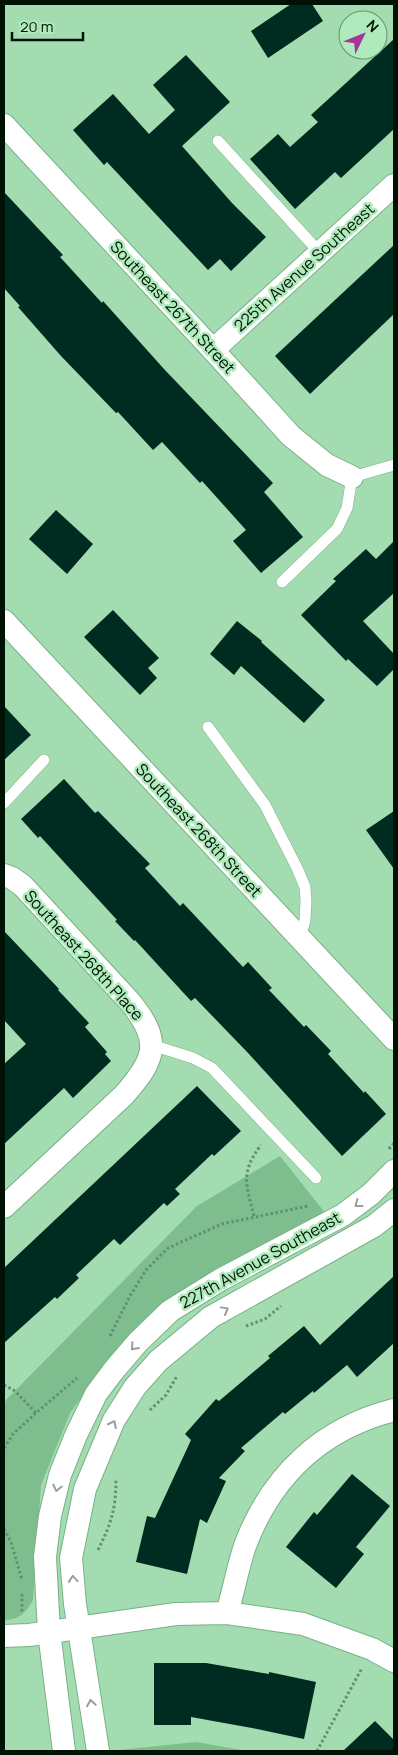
<svg xmlns="http://www.w3.org/2000/svg" width="398" height="1755" viewBox="0 0 398 1755" font-family="Manrope,sans-serif">
<rect width="100%" height="100%" fill="#a2dcb0"/>
<g fill="#7ebe8e">
<path d="M280,1156L326,1214L189,1286L163,1302L124,1340L70,1413L41,1485L33,1600C26,1613 19,1620 4,1620V1407L6,1400L197,1206Z"/>
<path d="M196,1742L247,1751H108Z"/>
</g>
<g fill="#002b20">
<path d="M291,4H312L323,21L268,58L251,31Z"/>
<path d="M394,39V129L341,178L335,172L295,209L250,159L278,134L290,147L318,122L311,115Z"/>
<path d="M186,55L230,102L182,146L232,203L266,237L231,271L220,259L208,270L107,162L104,165L73,130L113,94L149,134L175,110L153,85Z"/>
<path d="M4,192L63,255L60,257L102,303L103,301L164,369L273,483L264,492L303,537L261,573L233,541L246,530L202,481L200,483L162,442L153,450L118,412L116,413L61,356L18,307L20,306L4,288Z"/>
<path d="M394,245V314L310,394L275,356Z"/>
<path d="M56,510L93,544L67,574L29,539Z"/>
<path d="M394,541V593L363,621L394,654V669L377,686L348,659L346,661L301,615L336,581L333,579L366,549L376,559Z"/>
<path d="M113,610L159,658L148,668L157,678L140,695L84,637Z"/>
<path d="M237,621L262,641L261,642L325,700L304,723L241,666L234,675L210,654Z"/>
<path d="M4,706L31,735L4,760Z"/>
<path d="M64,779L95,813L98,811L150,864L145,868L180,906L183,903L243,967L248,962L272,988L269,990L304,1027L306,1025L331,1051L328,1054L364,1093L365,1091L386,1114L342,1156L249,1054L195,998L191,1001L135,940L134,941L115,921L117,920L40,836L38,838L21,819Z"/>
<path d="M394,811V869L366,830Z"/>
<path d="M4,931L59,989L58,990L89,1023L85,1027L107,1052L105,1054L111,1061L73,1098L64,1088L4,1144V1064L26,1044L4,1020Z"/>
<path d="M197,1086L241,1131L214,1156L212,1154L175,1189L180,1194L167,1206L164,1203L120,1245L114,1239L76,1275L79,1278L57,1299L55,1297L4,1343V1268Z"/>
<path d="M394,1276V1343L357,1377L347,1365L314,1393L313,1391L285,1414L283,1412L241,1448L245,1451L219,1478L226,1481L207,1523L200,1519L187,1574L136,1562L147,1516L155,1518L191,1440L185,1434L216,1399L219,1401L270,1358L268,1356L304,1326L320,1345Z"/>
<path d="M352,1474L390,1506L356,1547L364,1554L336,1588L286,1547L314,1512L317,1515Z"/>
<path d="M154,1663H206L269,1674V1672L316,1682L304,1739L257,1729L191,1717V1725H154Z"/>
<path d="M375,1721L394,1740V1751H343Z"/>
</g>
<g fill="none" stroke-linecap="round" stroke-linejoin="round">
<defs>
<g id="service">
<path d="M218,141L320,253"/>
<path d="M282,582L337,529L347,508L352,477L394,465"/>
<path d="M208,727L265,805L297,868L305,887L306,901L305,920L300,938"/>
<path d="M4,803L44,760"/>
<path d="M152,1045L193,1058L212,1068L316,1178"/>
</g>
<g id="minor">
<path d="M4,125L213,350L291,436L327,465L352,477"/>
<path d="M213,350L394,185"/>
<path d="M4,621L394,1039"/>
<path d="M4,875L12,878L23,886L130,1002C162,1041 156,1059 124,1095L4,1207"/>
<path d="M227,1613C234,1590 238,1565 246,1543C273,1474 323,1428 394,1410"/>
<path d="M4,1636L29,1635L176,1614L227,1613L303,1624L372,1649L394,1661"/>
<path d="M64,1751L49,1632L45,1557L50,1516L60,1475L76,1435L96,1394L114,1370L138,1342L170,1311L220,1280L343,1215L371,1194L394,1171"/>
<path d="M98,1751L75,1604L71,1558L85,1489L114,1420L135,1387L158,1361L211,1317L374,1226L394,1210"/>
</g>
</defs>
<use href="#service" stroke="#78b186" stroke-width="12"/>
<use href="#minor" stroke="#78b186" stroke-width="24"/>
<g stroke="#648f6e" stroke-width="3" stroke-dasharray="2.5 2.5" stroke-linecap="butt">
<path d="M389,1149L394,1143"/>
<path d="M254,1216C246,1184 240,1173 261,1145"/>
<path d="M246,1326L265,1319L281,1306"/>
<path d="M110,1336L130,1296L146,1270L168,1248L222,1224L308,1206"/>
<path d="M4,1385L15,1391L36,1413L77,1378"/>
<path d="M150,1410L166,1395L177,1376"/>
<path d="M4,1448L13,1434L36,1413"/>
<path d="M4,1529L11,1542L22,1580"/>
<path d="M98,1550C111,1524 116,1509 116,1479"/>
<path d="M22,1594V1612"/>
<path d="M317,1751L362,1668"/>
</g>
<use href="#service" stroke="#fff" stroke-width="11"/>
<use href="#minor" stroke="#fff" stroke-width="22"/>
</g>
<defs><path id="oneway-chevron" d="M-2-3.5L2.5 0L-2 3.5" fill="none" stroke-width="1.6" stroke-linecap="round" stroke-linejoin="round" transform="scale(1.25)"/></defs>
<g stroke="#99a09b">
<use href="#oneway-chevron" transform="translate(358 1204) rotate(143)"/>
<use href="#oneway-chevron" transform="translate(225 1310) rotate(-29)"/>
<use href="#oneway-chevron" transform="translate(134 1347) rotate(132)"/>
<use href="#oneway-chevron" transform="translate(113 1424) rotate(-63)"/>
<use href="#oneway-chevron" transform="translate(57 1488) rotate(103)"/>
<use href="#oneway-chevron" transform="translate(73 1579) rotate(-95)"/>
<use href="#oneway-chevron" transform="translate(91 1703) rotate(-99)"/>
</g>
<g text-anchor="middle" dominant-baseline="central" stroke-width="5" stroke-linejoin="round" paint-order="stroke">
<g font-size="16" fill="#001204" stroke="#afeabc">
<text transform="translate(304 267) rotate(-42)">225th Avenue Southeast</text>
<text transform="translate(173 307) rotate(47)">Southeast 267th Street</text>
<text transform="translate(199 830) rotate(47)">Southeast 268th Street</text>
<text transform="translate(84 955) rotate(48)">Southeast 268th Place</text>
<text transform="translate(260 1260) rotate(-29)">227th Avenue Southeast</text>
</g>
</g>
<rect width="398" height="1755" fill="none" stroke="#001204" stroke-width="10"/>
<g transform="translate(363 35) rotate(47)"><circle r="24" fill="#afeabc" stroke="#699472"/>
<path d="M0-4L9 19L0 12L-9 19Z" fill="#a33899"/>
<text y="-8" font-size="14" font-weight="bold" text-anchor="middle" fill="#001204">N</text>
</g>
<path d="M12 32v8h71v-8" fill="none" stroke="#001204" stroke-width="2.5"/>
<text x="20" y="32" font-size="15" fill="#001204" stroke="#afeabc" stroke-width="4" paint-order="stroke">20 m</text>
</svg>
